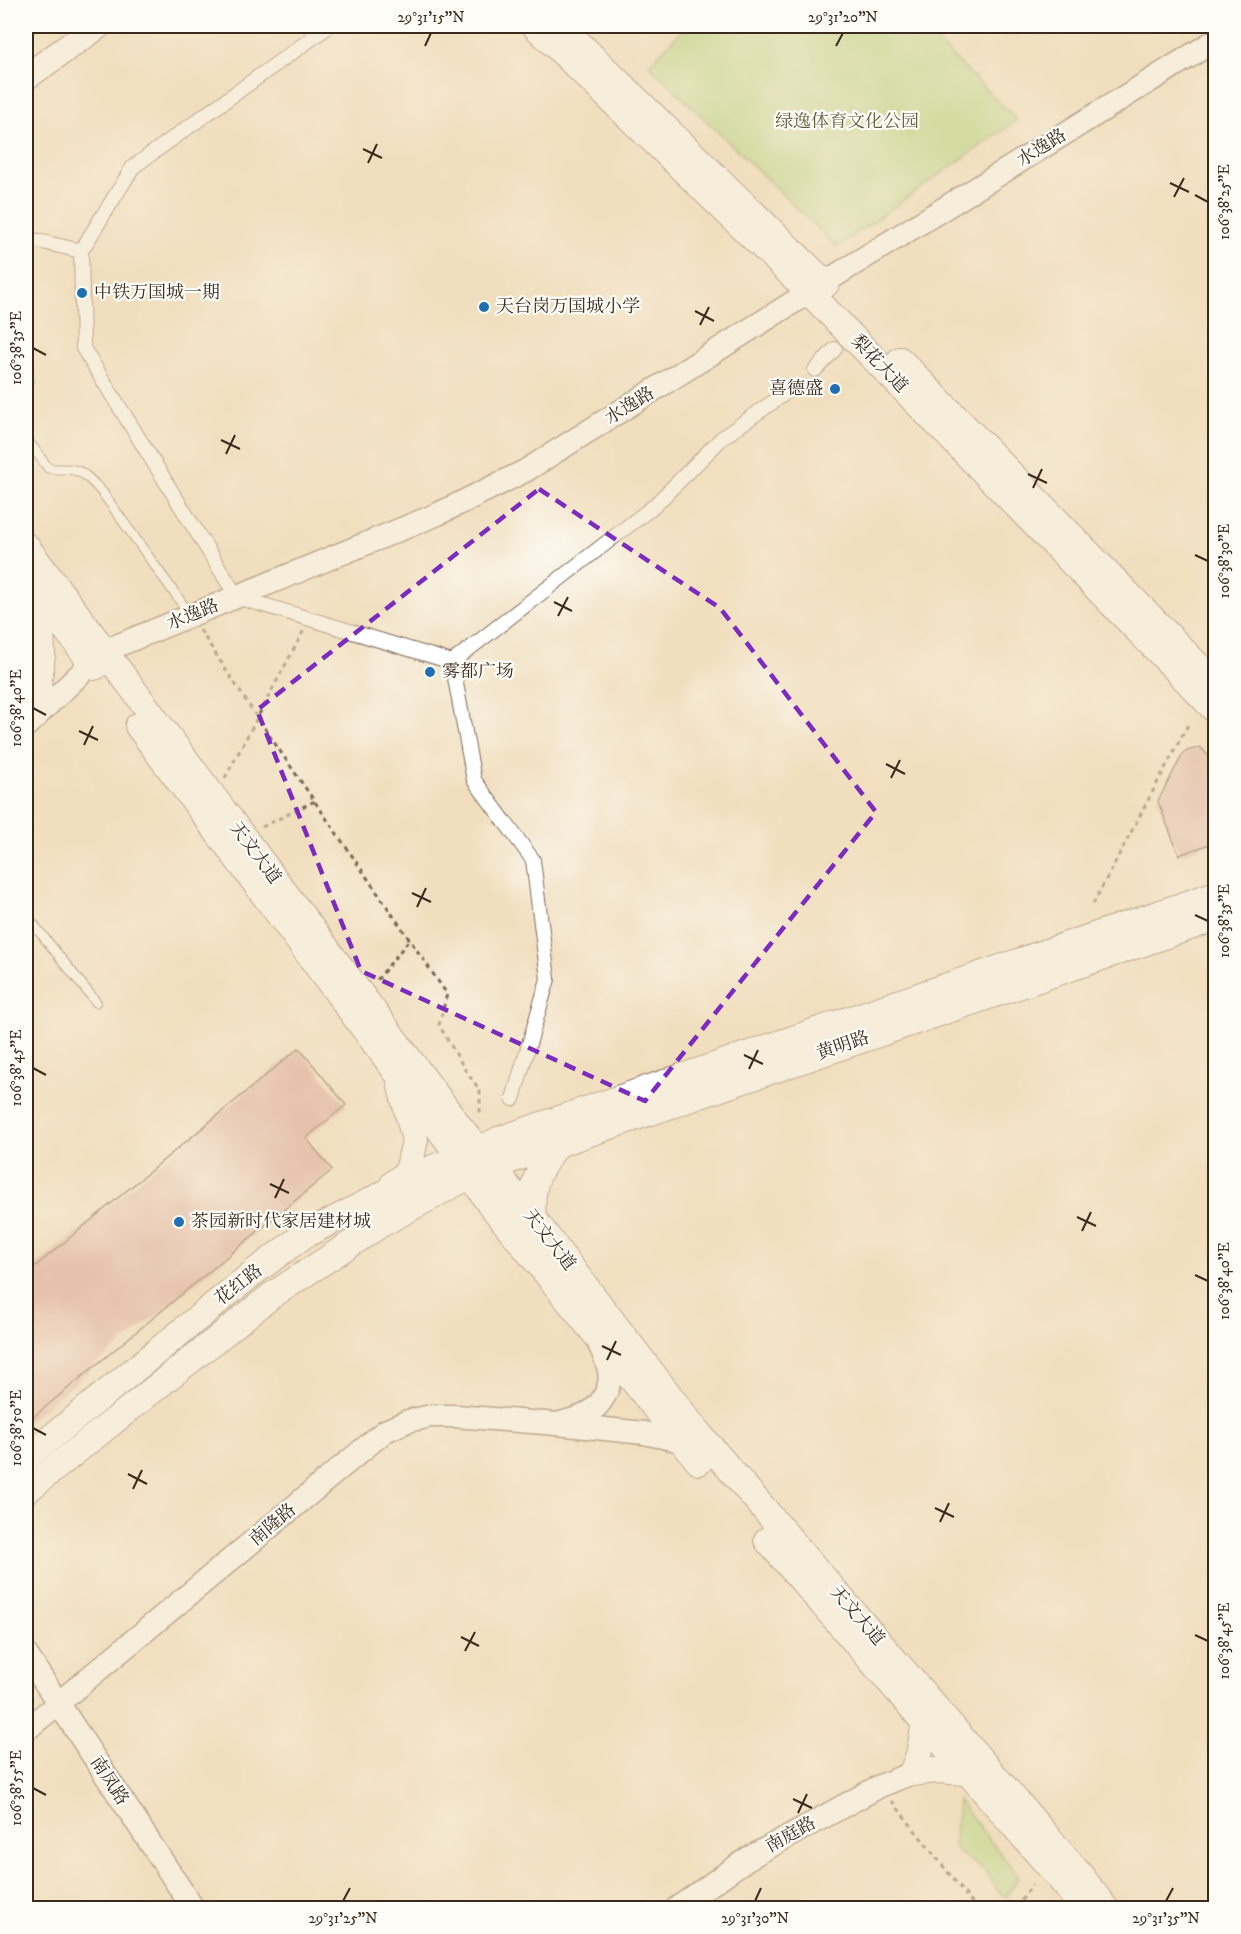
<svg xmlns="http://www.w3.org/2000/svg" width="1241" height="1934" viewBox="0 0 1241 1934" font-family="'IM FELL DW Pica','Noto Serif SC',serif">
<rect width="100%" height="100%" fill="#fdfcf7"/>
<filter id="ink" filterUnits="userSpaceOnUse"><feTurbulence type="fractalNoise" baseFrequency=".0167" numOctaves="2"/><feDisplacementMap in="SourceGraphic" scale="12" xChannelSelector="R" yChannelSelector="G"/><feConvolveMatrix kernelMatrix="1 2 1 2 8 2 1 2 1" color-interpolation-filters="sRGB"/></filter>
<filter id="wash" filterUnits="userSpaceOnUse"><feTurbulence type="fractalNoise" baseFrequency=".008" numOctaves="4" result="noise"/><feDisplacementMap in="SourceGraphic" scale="24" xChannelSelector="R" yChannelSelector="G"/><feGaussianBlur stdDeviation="1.35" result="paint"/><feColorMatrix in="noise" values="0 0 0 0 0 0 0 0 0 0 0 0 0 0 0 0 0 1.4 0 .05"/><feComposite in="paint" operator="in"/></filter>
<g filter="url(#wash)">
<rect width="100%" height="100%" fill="#f1debe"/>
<g fill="#b1d882" stroke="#768150" stroke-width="1.5">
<path d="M686,26H921L1017,120L837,247L649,65Z"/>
<path d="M958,1800L1019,1877L1006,1897C995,1893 993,1879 985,1871C974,1861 964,1860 954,1847Z"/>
</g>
<g id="blocks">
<g fill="#daa09a">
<path d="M1200,747L1215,763V842L1179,855L1158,801L1184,752Z"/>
<path d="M299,1048L346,1105L306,1138L332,1170L26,1423V1274Z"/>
</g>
</g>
</g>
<g filter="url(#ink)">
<use href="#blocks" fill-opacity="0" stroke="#7b6956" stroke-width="1.5"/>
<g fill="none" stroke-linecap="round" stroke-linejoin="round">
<defs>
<g id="service">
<path d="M26,386L28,381V360"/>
<path d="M26,438L48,468C57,470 65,468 74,470C85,472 94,484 102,492L191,616"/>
<path d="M26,915L96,1002"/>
</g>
<g id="pedestrian">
<path d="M329,26L133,167L81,251L83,348L237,597L452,662"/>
<path d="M26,238L81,251"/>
<path d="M815,370L835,349"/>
<path d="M513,1099L548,979L533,860L474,780L452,662L654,506L722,438L784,394"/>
</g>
<g id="tertiary">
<path d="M27,725L104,651L438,514L525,471L846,269L1216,40"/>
<path d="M599,1344C602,1351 606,1359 608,1367C614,1386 602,1406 585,1415C577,1419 566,1421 557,1424L644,1433L681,1441"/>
<path d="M26,1654L193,1908"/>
<path d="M26,1730L385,1431L408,1421L431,1416H455L557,1424"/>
<path d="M677,1908L747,1859L880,1786L912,1773"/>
</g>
<g id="secondary">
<path d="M535,26L809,292L1216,711"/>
<path d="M561,26L826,284"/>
<path d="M26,77L98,26"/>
<path d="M900,360L1216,684"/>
<path d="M26,546L460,1127L533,1218L695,1429L1082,1877L1105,1908"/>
<path d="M26,578L95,667"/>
<path d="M34,717L42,655L40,597"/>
<path d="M138,726L433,1121L460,1157L486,1199L699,1462"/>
<path d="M393,1184L408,1172L415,1140L401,1087"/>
<path d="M533,1218C530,1185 537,1171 557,1145"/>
<path d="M26,1458L253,1273L303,1236L433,1168L478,1151L498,1140L1216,894"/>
<path d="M26,1491L271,1296L381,1224L471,1175L511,1160L1216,918"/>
<path d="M767,1540L1066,1886L1082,1908"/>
<path d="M912,1773L935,1770L967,1772"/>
<path d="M912,1773L919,1755L925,1723"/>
</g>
</defs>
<use href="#service" stroke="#7b6956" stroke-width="11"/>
<use href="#pedestrian" stroke="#7b6956" stroke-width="16"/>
<use href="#tertiary" stroke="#7b6956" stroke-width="25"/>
<use href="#secondary" stroke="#7b6956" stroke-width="28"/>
<g stroke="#7b6956" stroke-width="3" stroke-dasharray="4.5 4.5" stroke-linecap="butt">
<path d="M200,630L258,719L447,994L439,1025L467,1073L480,1090V1114"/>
<path d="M225,778L304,630"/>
<path d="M262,827L315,801"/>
<path d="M1093,904L1189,723"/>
<path d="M377,980L409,940"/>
<path d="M892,1801L976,1908"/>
<path d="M1016,1908L1032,1885"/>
</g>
<use href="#service" stroke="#fff" stroke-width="9"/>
<use href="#pedestrian" stroke="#fff" stroke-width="14"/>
<use href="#tertiary" stroke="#fff" stroke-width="22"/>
<use href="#secondary" stroke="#fff" stroke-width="26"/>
</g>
</g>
<path d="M0 0H1241V1934H0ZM539,489L720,608L876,812L645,1101L361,971L257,710Z" fill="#f1debe" fill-opacity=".55" fill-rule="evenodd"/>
<path fill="none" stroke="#7b2cbf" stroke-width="4.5" stroke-dasharray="12 8" stroke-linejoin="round" d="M539,489L720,608L876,812L645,1101L361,971L257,710Z"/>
<path fill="none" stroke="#3b2a1e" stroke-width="2" d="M425,46L431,33M836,46L843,33M363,149L382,158M368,163L377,144M1170,183L1189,192M1195,195L1208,202M1174,197L1184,178M695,311L714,321M700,325L709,307M33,348L46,355M221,440L240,449M226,454L235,435M1028,474L1047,483M1033,488L1042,469M1195,555L1208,561M554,602L572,611M558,616L568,597M33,708L46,715M79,731L98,740M84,745L93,726M886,764L905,774M891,778L900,760M412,893L431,902M417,907L426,888M1195,915L1208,921M744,1055L763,1064M33,1068L46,1075M749,1069L758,1050M270,1184L289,1193M275,1198L284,1179M1077,1217L1096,1226M1082,1231L1091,1212M1195,1275L1208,1281M602,1346L621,1355M607,1360L616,1341M33,1428L46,1435M128,1474L147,1484M133,1489L142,1470M935,1508L954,1517M940,1522L949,1503M1195,1635L1208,1641M461,1637L479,1646M465,1651L475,1632M33,1788L46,1795M793,1799L812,1808M798,1813L807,1794M343,1901L350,1888M755,1901L761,1888M1166,1901L1173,1888"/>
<g fill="#1f6fb2" stroke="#fdfcf7" stroke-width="2">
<circle cx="82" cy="293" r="6"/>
<circle cx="484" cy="307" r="6"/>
<circle cx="835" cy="389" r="6"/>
<circle cx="430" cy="672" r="6"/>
<circle cx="179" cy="1222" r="6"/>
</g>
<g text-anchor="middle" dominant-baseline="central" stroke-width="4.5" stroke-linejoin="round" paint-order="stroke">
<g font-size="18" fill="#5e5e3c" stroke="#fdfcf7">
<text x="847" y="122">绿逸体育文化公园</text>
</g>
<g font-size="18" fill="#3b2a1e" stroke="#fdfcf7">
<text transform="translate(1042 148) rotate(-32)">水逸路</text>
<text transform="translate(879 364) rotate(46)">梨花大道</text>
<text transform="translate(630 406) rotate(-32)">水逸路</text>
<text transform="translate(193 615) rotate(-22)">水逸路</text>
<text transform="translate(255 853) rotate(53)">天文大道</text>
<text transform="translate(843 1046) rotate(-19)">黄明路</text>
<text transform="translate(549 1240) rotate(52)">天文大道</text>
<text transform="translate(239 1285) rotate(-38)">花红路</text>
<text transform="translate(273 1525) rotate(-40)">南隆路</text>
<text transform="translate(857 1616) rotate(49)">天文大道</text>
<text transform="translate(109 1781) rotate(57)">南凤路</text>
<text transform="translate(791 1835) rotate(-29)">南庭路</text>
</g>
<g font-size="18" fill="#3b2a1e" stroke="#fdfcf7" text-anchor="start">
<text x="94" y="293">中铁万国城一期</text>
<text x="496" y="307">天台岗万国城小学</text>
<text x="823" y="389" text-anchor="end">喜德盛</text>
<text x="442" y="672">雾都广场</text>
<text x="191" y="1222">茶园新时代家居建材城</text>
</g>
</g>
<rect width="1241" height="1934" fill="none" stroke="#fdfcf7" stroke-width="66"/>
<rect x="33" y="33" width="1175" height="1868" fill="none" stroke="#3b2a1e" stroke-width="2"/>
<g font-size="15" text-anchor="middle" fill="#3b2a1e">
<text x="431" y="22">29°31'15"N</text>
<text x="843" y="22">29°31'20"N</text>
<text transform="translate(1224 202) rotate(-90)" y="5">106°38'25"E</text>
<text transform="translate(16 348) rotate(-90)" y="5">106°38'35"E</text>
<text transform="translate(1224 561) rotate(-90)" y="5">106°38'30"E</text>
<text transform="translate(16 708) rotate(-90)" y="5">106°38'40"E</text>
<text transform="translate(1224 921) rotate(-90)" y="5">106°38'35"E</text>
<text transform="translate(16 1068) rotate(-90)" y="5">106°38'45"E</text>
<text transform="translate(1224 1281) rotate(-90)" y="5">106°38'40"E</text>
<text transform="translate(16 1428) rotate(-90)" y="5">106°38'50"E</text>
<text transform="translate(1224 1641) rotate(-90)" y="5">106°38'45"E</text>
<text transform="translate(16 1788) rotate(-90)" y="5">106°38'55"E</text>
<text x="343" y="1923">29°31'25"N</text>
<text x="755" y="1923">29°31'30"N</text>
<text x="1166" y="1923">29°31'35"N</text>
</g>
</svg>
